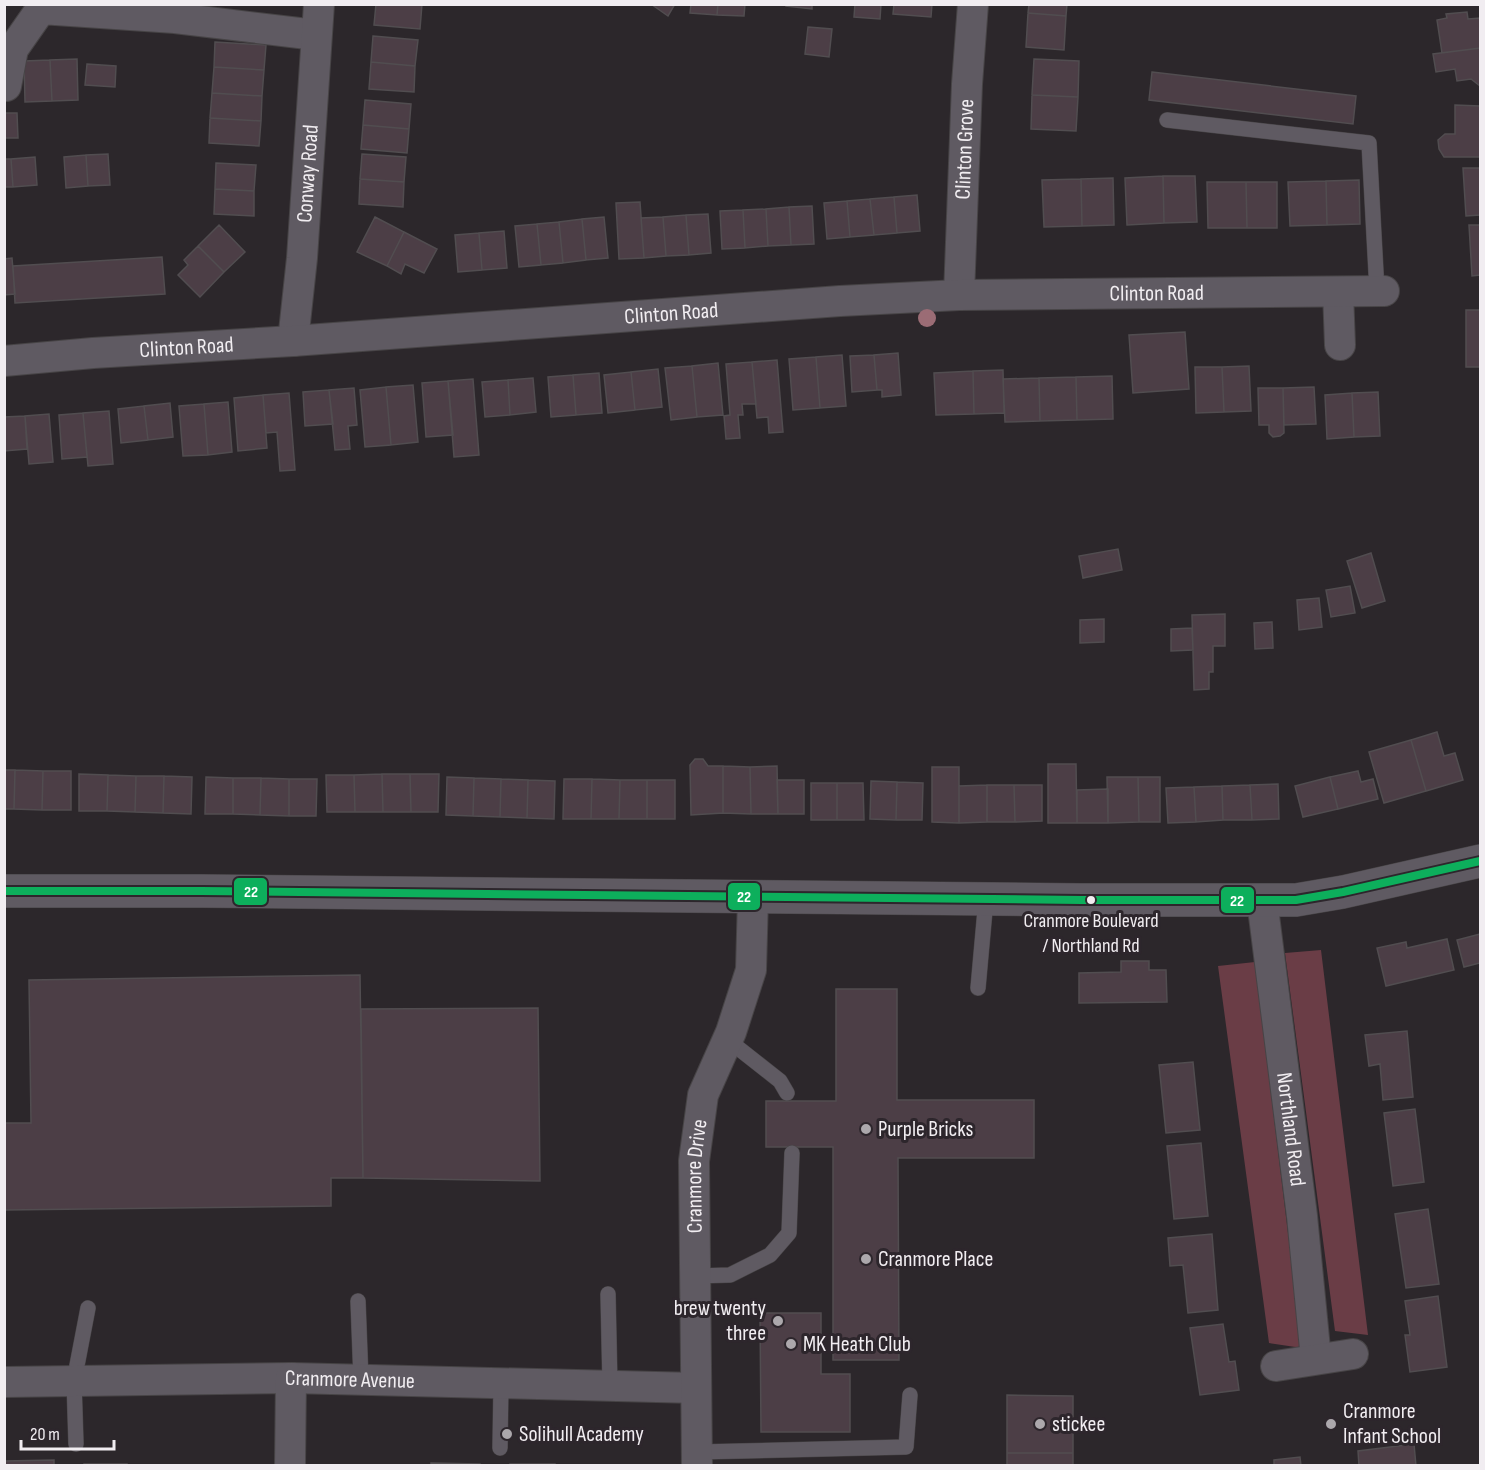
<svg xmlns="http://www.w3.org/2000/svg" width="1485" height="1470" viewBox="0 0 1485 1470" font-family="'Sofia Sans Condensed',sans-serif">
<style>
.green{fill:#6a3d46}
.building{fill:#4c3e46;stroke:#514d50;stroke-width:1.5}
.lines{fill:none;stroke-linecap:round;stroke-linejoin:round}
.service-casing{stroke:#474446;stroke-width:16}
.minor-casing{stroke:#474446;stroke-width:32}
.tertiary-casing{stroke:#474446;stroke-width:34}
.service{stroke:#5f5a62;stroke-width:15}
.minor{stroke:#5f5a62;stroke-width:30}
.tertiary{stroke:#5f5a62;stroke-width:33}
.bus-1-casing{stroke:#2d262c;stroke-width:12}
.bus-1{stroke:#0daf5c;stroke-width:8}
.tree{fill:#9b6c75}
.bus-dot{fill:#f1edf1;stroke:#2d262c;stroke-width:2}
.poi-dot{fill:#aca8ac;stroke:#2d262c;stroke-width:2}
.labels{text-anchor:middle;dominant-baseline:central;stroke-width:6;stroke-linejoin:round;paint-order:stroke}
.bus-label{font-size:20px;fill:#f1edf1;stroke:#2d262c}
.street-label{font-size:22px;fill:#f1edf1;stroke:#2d262c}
.poi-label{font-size:22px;fill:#f1edf1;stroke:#2d262c;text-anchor:start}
.line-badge{stroke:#2d262c;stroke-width:2}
.badge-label{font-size:16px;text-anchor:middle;font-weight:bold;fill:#fff}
</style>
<rect width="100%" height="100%" fill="#2c272b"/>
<path class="green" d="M1321,950L1368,1335L1335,1331L1285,953Z
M1255,962L1302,1348L1269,1343L1218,966Z"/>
<path class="building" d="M376,4H422L420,29L374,25Z
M651,4H675L668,16Z
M691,4H718L717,15L690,13Z
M718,4H745L744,16L717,15Z
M786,4H812V9L786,6Z
M881,4L880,19L854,17L855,4Z
M894,4H932L931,17L893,14Z
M1029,4H1067L1066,16L1028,13Z
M1467,12L1468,19L1480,18V48L1442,53L1437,20L1447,18L1446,14Z
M1028,13L1066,16L1064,50L1026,47Z
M808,27L832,29L829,57L805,54Z
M373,36L418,40L415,66L371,62Z
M215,42L266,45L264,70L214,67Z
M1480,48V86L1471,79L1457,81L1455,69L1436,72L1433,54Z
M77,59L78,100L52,101L50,60Z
M1034,59L1079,61L1078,97L1032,95Z
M50,60L52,101L25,102L24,61Z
M371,62L415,66L414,92L369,89Z
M87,64L116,66L115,87L85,85Z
M214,67L264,70L262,96L212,93Z
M1152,72L1356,96L1353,124L1149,100Z
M212,93L262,96L261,121L210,118Z
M1032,95L1078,97L1076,131L1031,129Z
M365,100L411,104L409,129L363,125Z
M1455,105L1480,106V157H1444L1439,149L1438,140L1445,134H1455Z
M4,113H17L18,138H4Z
M210,118L261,121L259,146L209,143Z
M363,125L409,129L407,153L361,149Z
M108,154L110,185L88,186L86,155Z
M362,154L406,157L404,182L360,179Z
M86,155L88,186L66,188L64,157Z
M35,157L37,185L13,187L11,159Z
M4,159H11L13,187H4Z
M216,163L256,165L254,191L215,189Z
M1463,168H1480V215L1466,216Z
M1163,176L1164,223L1127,225L1125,178Z
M1163,176H1195L1197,222L1164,223Z
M1113,178L1114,225L1082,226L1081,179Z
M360,179L404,182L403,207L359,204Z
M1081,179L1082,226L1044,227L1042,180Z
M1359,180L1360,224L1327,225L1326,181Z
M1326,181L1327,225L1290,226L1288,182Z
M1207,182H1246L1247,228H1208Z
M1246,182H1277V228H1247Z
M215,189L254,191V216L214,214Z
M917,195L920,231L897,233L894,197Z
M894,197L897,233L874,235L870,199Z
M870,199L874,235L850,237L847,201Z
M847,201L850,237L827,239L824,203Z
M640,202L644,258L619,259L616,203Z
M812,206L814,244L791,245L789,207Z
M789,207L791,245L768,246L766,209Z
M766,209L768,246L745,248L743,210Z
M743,210L745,248L722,249L720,211Z
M708,214L711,253L689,255L686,215Z
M686,215L689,255L666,256L663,217Z
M375,217L404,232L387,266L357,252Z
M604,217L608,258L586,260L582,219Z
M663,217L666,256L644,258L641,218Z
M582,219L586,260L563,263L559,222Z
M559,222L563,263L541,265L537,224Z
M537,224L541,265L519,267L515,226Z
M219,225L245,252L224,272L198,246Z
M1469,225H1480V275L1472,276Z
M504,231L507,268L482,270L479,233Z
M404,232L437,249L424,273L405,264L401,274L387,266Z
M479,233L482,270L458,272L455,235Z
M198,246L224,272L200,297L178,275L188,265L184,260Z
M162,257L165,294L15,303L13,266Z
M12,258L15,294L4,295V259Z
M1466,310H1480V367H1466Z
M1185,332L1189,389L1133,393L1129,335Z
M898,353L901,395L882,397V390H877L874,355Z
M842,355L846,406L820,408L816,357Z
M874,355L877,390L852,392L850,356Z
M816,357L820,408L793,410L789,359Z
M777,360L783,432L769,433L768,417L757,418L752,362Z
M752,362L756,404H742L743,415H738L740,438L726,439L724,416L730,415L726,364Z
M718,363L723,415L697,417L692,366Z
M692,366L697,417L671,420L665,368Z
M1249,366L1251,411L1224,412L1222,367Z
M1195,367H1222L1224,412L1196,413Z
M658,369L662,407L635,410L631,372Z
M1003,370L1004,413L974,414L973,371Z
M973,371L974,414L936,415L934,373Z
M631,372L635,410L608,413L604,375Z
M599,373L602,413L576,415L573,375Z
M573,375L576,415L551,417L548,377Z
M1112,376L1113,419L1077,420L1076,377Z
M1076,377L1077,420L1040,421L1039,378Z
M533,378L536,412L510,415L508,380Z
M1039,378L1040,421L1005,422L1003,379Z
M473,379L479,455L454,457L448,381Z
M508,380L510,415L485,417L482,382Z
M448,381L453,435L426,437L422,383Z
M413,385L418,442L391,445L386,387Z
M386,387L391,445L365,447L360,390Z
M1314,387L1316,424L1284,425L1283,388Z
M354,388L357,425L348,426L350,449L335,450L329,390Z
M1258,388H1283L1284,433L1280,436L1273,437L1269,433V425H1259Z
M329,390L333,424L305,426L303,392Z
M1378,392L1380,436L1354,437L1352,393Z
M289,393L295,470L280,471L277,432L266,433L263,395Z
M1352,393L1354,437L1327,439L1325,395Z
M263,395L267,448L238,451L234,398Z
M228,402L232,452L208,455L204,404Z
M170,403L173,437L148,440L144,406Z
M204,404L208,455L183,456L179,406Z
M144,406L148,440L121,443L118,409Z
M109,411L113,464L88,466L83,413Z
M83,413L87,457L62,459L59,415Z
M49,414L53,462L29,464L25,416Z
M25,416L27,449L4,451V417Z
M1118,549L1122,570L1083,578L1079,556Z
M1371,553L1385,601L1362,608L1347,561Z
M1350,586L1355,613L1331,617L1326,590Z
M1319,598L1322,627L1299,630L1297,600Z
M1225,614V646H1213V672H1209V689L1194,690L1192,615Z
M1104,619V642L1080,643V620Z
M1272,622L1273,648L1255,649L1254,623Z
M1192,628L1193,650L1171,651V629Z
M1437,732L1444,756L1455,753L1463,780L1426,791L1411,740Z
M1411,740L1426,791L1384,803L1369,752Z
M695,759H703L708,766H723V813L691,815L690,765Z
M1048,764H1076L1077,823H1048Z
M723,766L750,767L751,814L723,813Z
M777,766L778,814H751L750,767Z
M932,767H959V823L932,822Z
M4,770H15L14,809H4Z
M15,770L43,771L42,810L14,809Z
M43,771H71V810H42Z
M1358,771L1361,782L1373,779L1378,799L1338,809L1330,777Z
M79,774L108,775L107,811H79Z
M382,774L383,812H355L354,775Z
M382,774H410L411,812H383Z
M410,774H439L438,812H411Z
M108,775L136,776L135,812L107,811Z
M326,775H354L355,812H327Z
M136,776H164L163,813L135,812Z
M164,776L192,777L191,814L163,813Z
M206,777L233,778V814H205Z
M447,777L474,778L473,816L446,815Z
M1107,777H1138L1139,822L1108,823Z
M1138,777H1160V822H1139Z
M1330,777L1338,809L1303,817L1295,786Z
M233,778H261L260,815L233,814Z
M261,778L289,779V816L260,815Z
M474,778L501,779L500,817L473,816Z
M289,779H317L316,816H289Z
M501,779L528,780L527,818L500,817Z
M564,779H592L591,819H563Z
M592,779L620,780L619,819H591Z
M528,780L555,781L554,819L527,818Z
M620,780H647V819H619Z
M647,780H675V819H647Z
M777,780H804V814H778Z
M871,781L897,782L896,820L870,819Z
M897,782L923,783L922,820H896Z
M811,783H837V820H811Z
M837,783H863L864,820H837Z
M1278,784L1279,819L1252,820L1250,785Z
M987,785V822L959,823V786Z
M987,785H1014L1015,822H987Z
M1014,785H1042V821L1015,822Z
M1250,785L1252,820H1223L1222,786Z
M1222,786L1223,820L1196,822L1194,787Z
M1194,787L1196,822L1168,823L1166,788Z
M1108,789V823H1077V790Z
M1480,934V963L1464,967L1457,940Z
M1447,939L1454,970L1386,986L1377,948L1406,942L1407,948Z
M1121,961H1149V970H1166L1167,1002L1079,1003V973L1121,972Z
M360,975L363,1178H331V1206L4,1210V1123H31L29,980Z
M836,989H897V1100H1034V1158H898L899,1360H833V1147H766V1101H836Z
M538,1008L540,1181L363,1178L361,1009Z
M1407,1031L1413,1097L1383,1100L1380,1064L1369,1066L1365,1035Z
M1193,1062L1200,1130L1166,1133L1159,1065Z
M1415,1109L1424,1182L1393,1186L1384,1113Z
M1201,1143L1208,1216L1174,1219L1167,1146Z
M1428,1209L1439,1284L1406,1288L1395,1214Z
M1212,1234L1218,1310L1188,1313L1183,1265L1170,1266L1168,1238Z
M1438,1296L1447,1367L1410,1372L1405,1335H1410L1405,1301Z
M760,1313H821V1374H850V1432H761Z
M1223,1324L1229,1362L1235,1361L1239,1390L1200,1395L1190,1328Z
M1007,1395L1073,1396V1453H1007Z
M1414,1444L1416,1466H1359L1358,1451Z
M1007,1453H1073V1466H1007Z
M1300,1457L1301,1466H1274V1460Z
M54,1460V1466H4V1461Z
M431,1463L480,1464V1466H431Z
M84,1464H127V1466H84Z
M510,1464H555V1466H510Z"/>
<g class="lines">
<defs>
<path id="service" d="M1167,120L1369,143L1377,291
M978,988L986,899
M728,1040L780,1081L787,1093
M695,1276L730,1275L770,1255L789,1233L792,1153
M608,1294L610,1386
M358,1301L361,1380
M76,1444L74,1381L88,1308
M500,1448L501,1383
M697,1452L906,1447L910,1395"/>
<g id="minor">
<path d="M4,85L6,86L13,49L41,9L175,18L316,35"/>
<path d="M1338,292L1340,345"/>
<path id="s1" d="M959,295L967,84L973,4"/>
<path id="s2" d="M293,341L302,258L319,4"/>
<path id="s3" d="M4,361L93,353L293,341L840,301L959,295L1384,291"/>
<path id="s4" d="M1262,900L1302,1216L1316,1359"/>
<path d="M1276,1366L1353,1354"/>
<path id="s5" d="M4,1382L291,1378L696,1388"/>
<path d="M290,1466L291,1378"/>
<path id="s6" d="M697,1466L694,1161L703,1095L731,1032L751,970L753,897"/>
</g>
<path id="tertiary" d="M4,891H201L1082,900H1296L1343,892L1480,861"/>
</defs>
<use href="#service" class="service-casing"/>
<use href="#minor" class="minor-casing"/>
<use href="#tertiary" class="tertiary-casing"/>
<use href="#service" class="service"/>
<use href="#minor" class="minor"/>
<use href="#tertiary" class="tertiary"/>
<defs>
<path id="bus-1" d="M4,891H201L1082,900H1296L1343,892L1480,861"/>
</defs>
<use href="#bus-1" class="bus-1-casing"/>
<use href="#bus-1" class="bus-1"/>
</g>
<circle class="tree" cx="927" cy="318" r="9"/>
<circle class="bus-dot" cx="1091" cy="900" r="5"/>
<g class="poi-dot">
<circle cx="866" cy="1129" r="6"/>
<circle cx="866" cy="1259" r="6"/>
<circle cx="778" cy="1321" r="6"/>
<circle cx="791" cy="1344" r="6"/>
<circle cx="1040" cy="1424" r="6"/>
<circle cx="1331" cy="1424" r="6"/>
<circle cx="507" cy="1434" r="6"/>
</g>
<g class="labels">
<g class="bus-label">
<text x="1091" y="921">Cranmore Boulevard<tspan x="1091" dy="25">/ Northland Rd</tspan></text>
</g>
<g class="street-label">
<text stroke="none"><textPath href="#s1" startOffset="146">Clinton Grove</textPath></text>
<text stroke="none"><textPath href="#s2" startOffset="168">Conway Road</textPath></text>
<text stroke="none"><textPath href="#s3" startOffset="1155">Clinton Road</textPath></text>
<text stroke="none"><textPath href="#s3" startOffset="669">Clinton Road</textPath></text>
<text stroke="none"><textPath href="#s3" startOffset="183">Clinton Road</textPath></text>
<text stroke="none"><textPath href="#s4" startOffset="231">Northland Road</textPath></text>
<text stroke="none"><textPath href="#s6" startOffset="290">Cranmore Drive</textPath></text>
<text stroke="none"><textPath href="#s5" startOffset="346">Cranmore Avenue</textPath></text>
</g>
<g class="poi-label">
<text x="878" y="1129">Purple Bricks</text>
<text x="878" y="1259">Cranmore Place</text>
<text x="766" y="1308" text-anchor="end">brew twenty<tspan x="766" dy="25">three</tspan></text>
<text x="803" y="1344">MK Heath Club</text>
<text x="1343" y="1411">Cranmore<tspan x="1343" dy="25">Infant School</tspan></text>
<text x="1052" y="1424">stickee</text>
<text x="519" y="1434">Solihull Academy</text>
</g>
</g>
<g class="line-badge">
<rect x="233" y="877" width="35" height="29" rx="6" fill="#0daf5c"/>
<rect x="727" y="882" width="34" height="29" rx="6" fill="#0daf5c"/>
<rect x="1220" y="886" width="35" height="28" rx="6" fill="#0daf5c"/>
</g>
<g class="badge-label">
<text x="251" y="897">22</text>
<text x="744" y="902">22</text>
<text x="1237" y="906">22</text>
</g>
<rect width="1485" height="1470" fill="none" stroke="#f1edf1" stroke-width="12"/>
<path d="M21 1440v9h93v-9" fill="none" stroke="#f1edf1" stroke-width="3"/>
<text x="30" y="1440" font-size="18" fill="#f1edf1" stroke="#2d262c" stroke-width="4.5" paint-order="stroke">20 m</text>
</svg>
